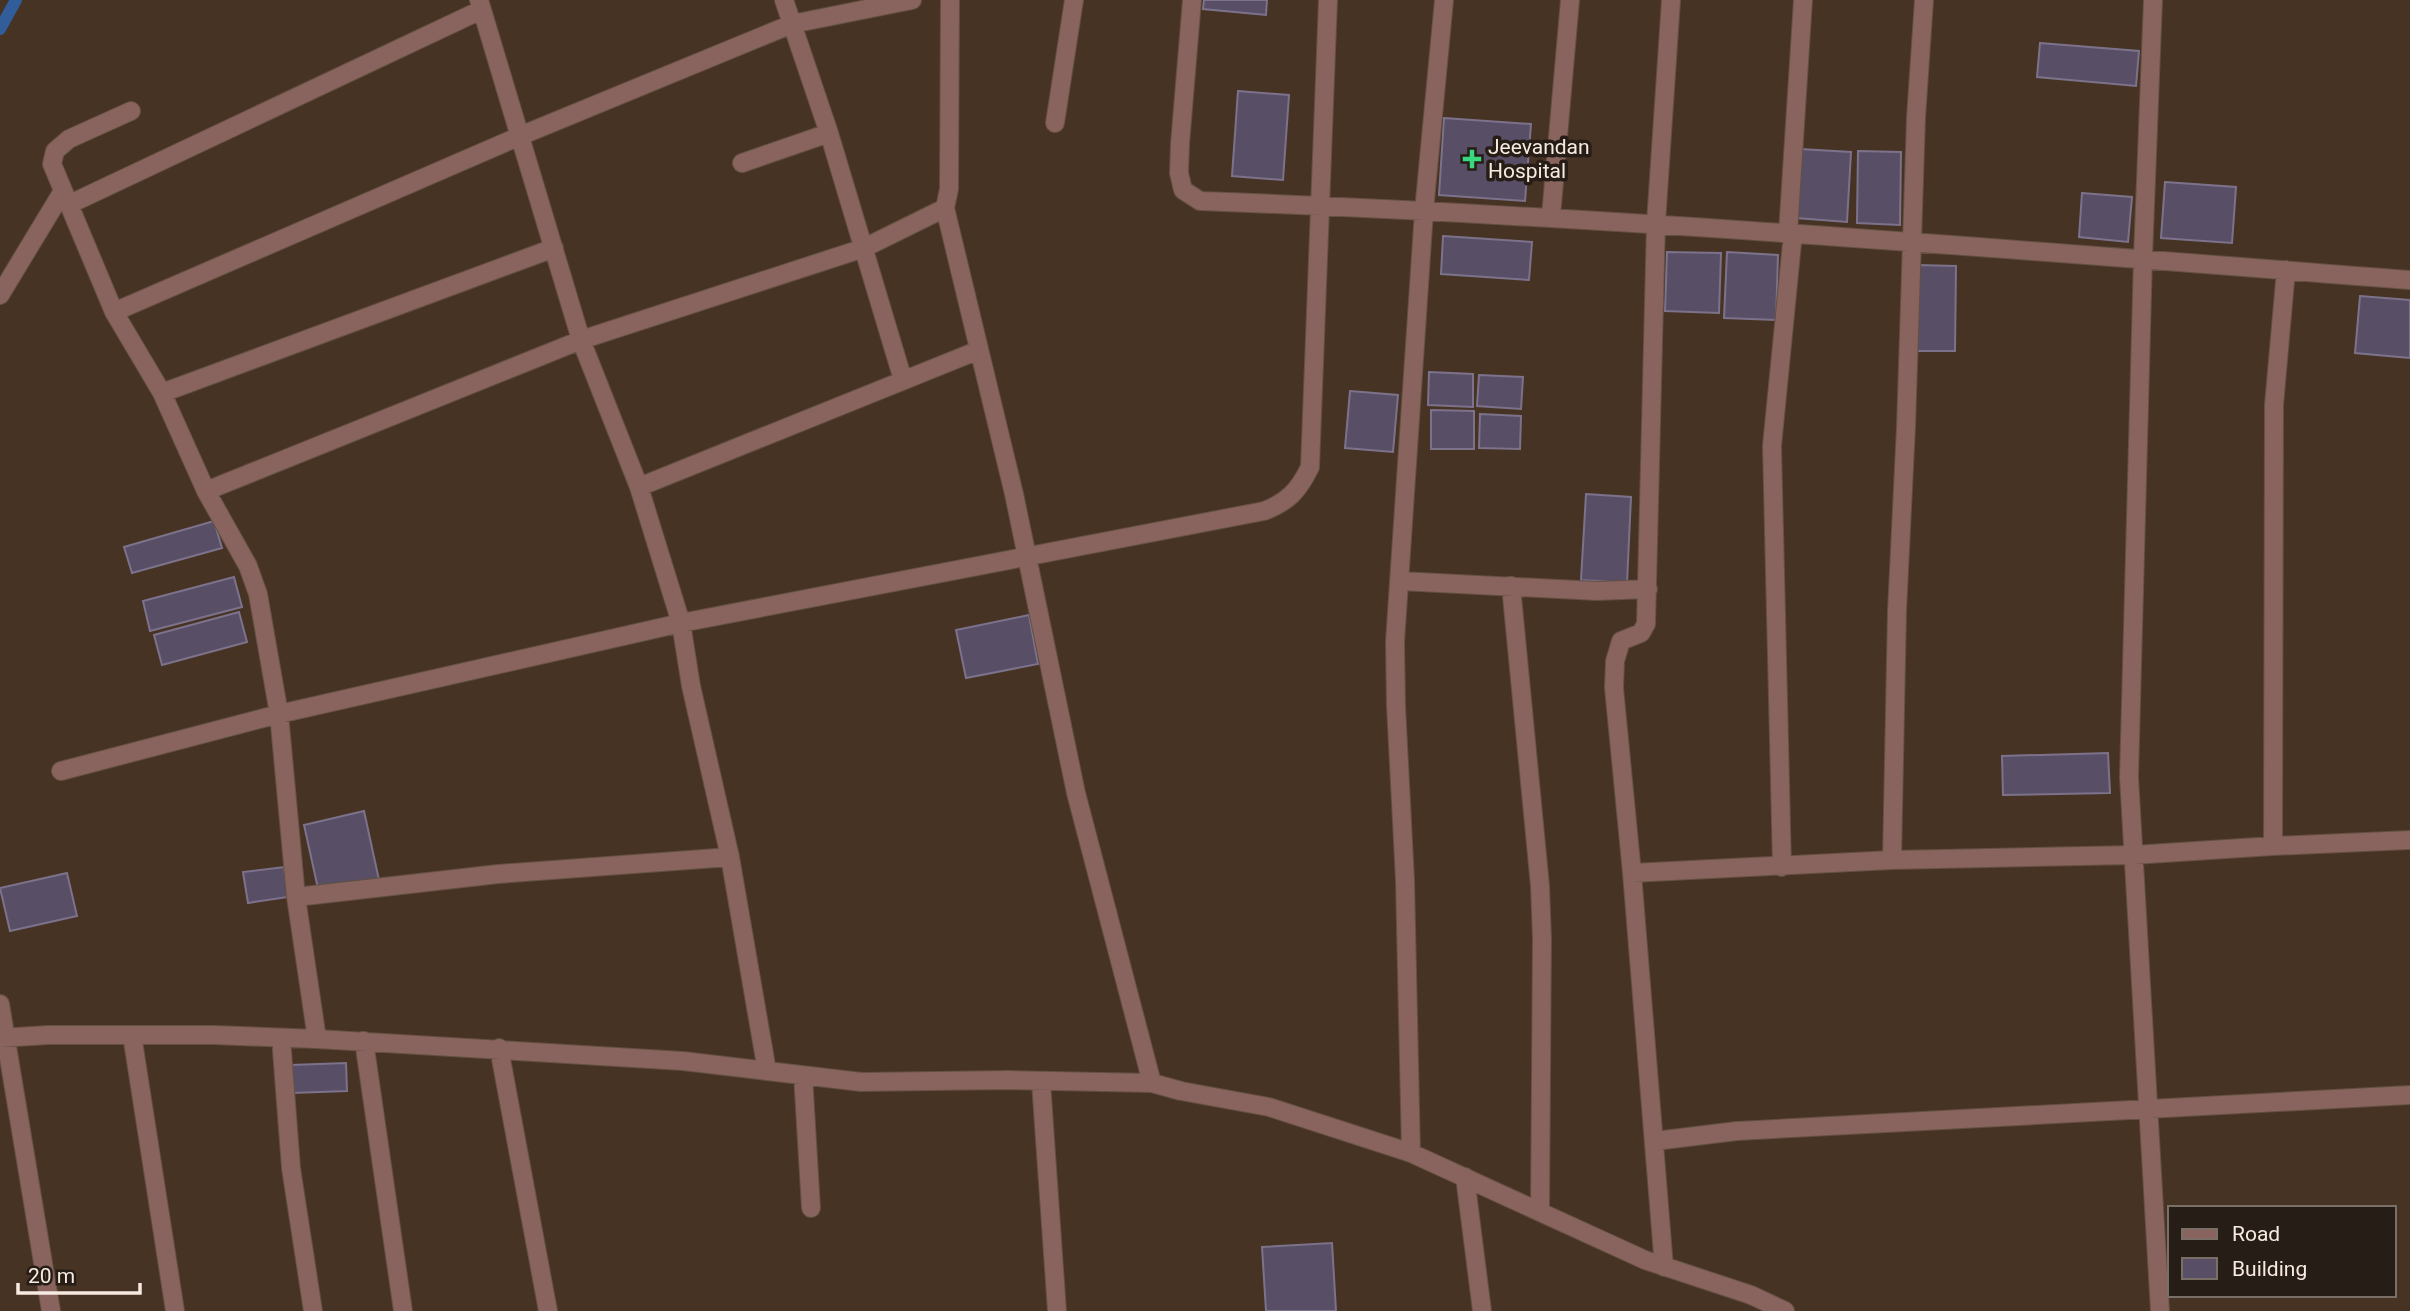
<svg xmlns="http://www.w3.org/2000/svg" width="2410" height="1311" viewBox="0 0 2410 1311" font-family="Roboto,sans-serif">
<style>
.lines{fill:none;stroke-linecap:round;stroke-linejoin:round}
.stream{stroke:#315d9b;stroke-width:12}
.building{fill:#584f66;stroke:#7c728b;stroke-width:2}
.street-casing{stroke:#635041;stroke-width:20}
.street{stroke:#89635e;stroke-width:18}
.poi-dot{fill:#38d880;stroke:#261d16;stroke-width:2.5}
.labels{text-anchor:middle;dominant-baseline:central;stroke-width:7;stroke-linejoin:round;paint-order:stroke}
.poi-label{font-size:21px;fill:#f8eae1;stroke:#261d16;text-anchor:start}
</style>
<rect width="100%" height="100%" fill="#473323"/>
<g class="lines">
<path class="stream" d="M0,29L16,0"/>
</g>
<path class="building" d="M1204,0H1267L1266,15L1203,9Z
M2040,43L2139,51L2136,86L2037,77Z
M1238,91L1289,95L1283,180L1232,176Z
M1444,118L1531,124L1525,201L1439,195Z
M1800,149L1851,152L1847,222L1796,218Z
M1858,151L1901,152L1900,225L1857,223Z
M2165,182L2236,187L2232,243L2161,238Z
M2082,193L2132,197L2128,242L2079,237Z
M1443,236L1532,242L1529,280L1441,274Z
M1667,252L1721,253L1719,313L1665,311Z
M1727,252L1778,255L1776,320L1724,318Z
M1917,265L1956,266L1955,351H1916Z
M2360,296L2410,300V358L2355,353Z
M1429,372L1473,374V407L1428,405Z
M1479,375L1523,377L1521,409L1477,406Z
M1350,391L1398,395L1393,452L1345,448Z
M1431,410L1474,411V449H1431Z
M1480,414L1521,416L1520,449L1479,448Z
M1586,494L1631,497L1627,583L1581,580Z
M214,521L222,548L132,573L124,547Z
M234,577L242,607L150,631L143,601Z
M239,612L247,642L162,665L154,635Z
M1029,615L1038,664L966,678L956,630Z
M2108,753L2110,793L2003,795L2002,756Z
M364,811L379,880L319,893L304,825Z
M284,867L288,897L248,903L243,872Z
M67,873L77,916L10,931L0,888Z
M346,1063L347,1091L292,1093L291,1065Z
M1332,1243L1336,1311H1266L1262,1247Z"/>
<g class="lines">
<defs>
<path id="street" d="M479,0L581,340L639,487L681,623L691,686L730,857L767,1071
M784,0L829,133L903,380
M950,0L949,189L945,208L1014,494L1076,793L1152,1083
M1192,0L1180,144L1179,173L1183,190L1200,201C1604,216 2007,249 2410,280
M2153,0L2143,257L2129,777L2160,1311
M131,111L69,139L55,151L52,164L114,312L162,393L206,491L248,566L258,594L279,714L296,897L317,1039
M1055,123L1074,0
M742,163L829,133
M70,204L481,10
M1551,216L1570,0
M1788,233L1803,0
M0,295L63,191
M114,312L520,136L792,24L912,0
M162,393L554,248
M639,487L979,350
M206,491L581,340L864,248L945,208
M1400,581L1597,591L1648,589
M1511,586L1540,886L1542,939L1540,1210
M61,771L279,714L681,623L1264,511C1288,502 1299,490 1310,467L1328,0
M2273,846L2274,405L2286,270
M1892,860L1897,611L1906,427L1916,118L1924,0
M1782,867L1772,446L1793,233
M1632,873L1892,860L2133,855L2273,846L2410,840
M296,897L498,874L730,857
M0,1004L51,1311
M132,1035L175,1311
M0,1038L48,1035H214L317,1039L683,1061L861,1082L1008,1080L1152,1083L1181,1091L1269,1107L1411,1153L1645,1260L1751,1295L1785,1311
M281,1038L291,1168L313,1311
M364,1041L403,1311
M499,1048L548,1311
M803,1075L811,1208
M1041,1082L1057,1311
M1655,1141L1737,1131L2410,1095
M1411,1153L1405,880L1396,706L1395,642L1424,211L1444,0
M1465,1177L1482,1311
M1664,1267L1632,873L1614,688L1615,661L1621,641L1641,633L1646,624L1656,223L1671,0"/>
</defs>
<use href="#street" class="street-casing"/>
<use href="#street" class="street"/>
</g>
<path class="poi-dot" d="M1468.5 148.5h7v7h7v7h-7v7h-7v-7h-7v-7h7z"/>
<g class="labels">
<g class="poi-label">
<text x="1488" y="147">Jeevandan<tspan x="1488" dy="24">Hospital</tspan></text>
</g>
</g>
<rect x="2168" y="1206" width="228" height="91" fill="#261d16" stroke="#7a6f67" stroke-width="2"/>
<rect x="2182" y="1229" width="35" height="10" fill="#89635e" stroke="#7a6f67" stroke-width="2"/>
<text x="2232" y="1241" font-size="21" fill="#f8eae1">Road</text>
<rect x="2182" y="1258" width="35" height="21" fill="#584f66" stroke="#7a6f67" stroke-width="2"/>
<text x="2232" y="1276" font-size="21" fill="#f8eae1">Building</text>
<path d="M18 1283v10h122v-10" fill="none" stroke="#f8eae1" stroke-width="3.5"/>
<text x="28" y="1283" font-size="21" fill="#f8eae1" stroke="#261d16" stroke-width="5" paint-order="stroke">20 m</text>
</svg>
